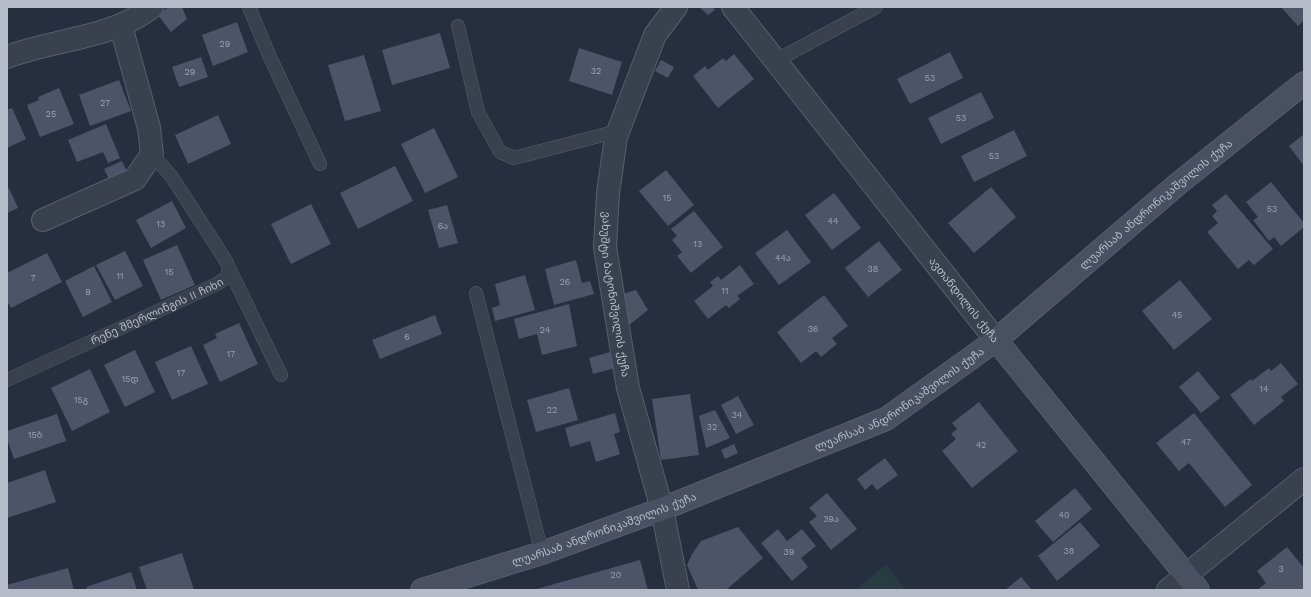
<svg xmlns="http://www.w3.org/2000/svg" width="1311" height="597" viewBox="0 0 1311 597" font-family="'Work Sans','Noto Sans Georgian',sans-serif">
<style>
.green{fill:#273b40}
.building{fill:#4c5567}
.lines{fill:none;stroke-linecap:round;stroke-linejoin:round}
.lane-casing{stroke:#575f6c;stroke-width:14}
.street-casing{stroke:#575f6c;stroke-width:24}
.secondary-casing{stroke:#575f6c;stroke-width:24}
.lane{stroke:#39414f;stroke-width:13}
.street{stroke:#39414f;stroke-width:22}
.secondary{stroke:#485061;stroke-width:22}
.labels{text-anchor:middle;dominant-baseline:central;stroke-width:3.5;stroke-linejoin:round;paint-order:stroke}
.number-label{font-size:9px;fill:#9ca2b0}
.street-label{font-size:11px;fill:#b6bcc9;stroke:#1e2634}
</style>
<rect width="100%" height="100%" fill="#252f3f"/>
<path class="green" d="M886,565L906,590H855Z"/>
<path class="building" d="M168,7H182L187,19L171,32L158,15Z
M699,7H713L715,10L708,15Z
M1281,7H1304V20L1298,26Z
M237,22L248,52L213,66L202,35Z
M440,33L450,68L392,85L382,50Z
M579,48L622,62L612,95L569,81Z
M950,52L963,78L910,104L897,79Z
M734,54L754,79L718,108L693,76L705,66L708,70L723,58L726,61Z
M364,55L381,111L345,121L328,65Z
M201,57L208,77L179,87L172,67Z
M661,60L674,67L668,78L655,71Z
M119,80L131,111L90,126L79,95Z
M59,88L74,124L40,137L27,105L39,100L38,97Z
M981,92L994,118L941,144L928,118Z
M12,108L26,139L7,148V110Z
M218,115L231,144L188,164L175,135Z
M106,124L120,158L108,163L103,152L77,162L68,140Z
M434,128L458,177L425,193L401,144Z
M1014,130L1027,156L974,182L961,156Z
M1304,134V166L1289,146Z
M122,161L129,176L111,184L104,169Z
M395,166L413,201L358,229L340,193Z
M666,170L694,205L668,226L639,191Z
M1271,182L1304,223V227L1281,246L1274,237L1269,241L1253,220L1258,217L1246,202Z
M991,187L1016,217L974,253L948,223Z
M9,188L18,208L7,213V189Z
M834,193L861,228L832,250L805,215Z
M1226,194L1273,249L1254,265L1249,260L1238,269L1207,232L1218,223L1212,216L1217,211L1212,205Z
M172,201L186,228L151,248L136,220Z
M311,204L331,244L291,264L271,224Z
M447,205L458,243L439,248L428,210Z
M694,211L723,247L691,273L677,256L682,252L672,240L677,236L671,229Z
M787,230L811,262L779,285L755,253Z
M879,241L902,270L868,297L845,268Z
M177,245L195,285L161,300L143,260Z
M125,251L143,286L115,300L96,265Z
M47,253L62,282L11,308L7,301V273Z
M576,260L582,283L590,281L594,294L554,305L545,269Z
M740,265L754,284L737,296L740,299L729,308L726,305L708,319L694,301L713,286L710,282L718,276L721,280Z
M94,266L112,302L83,317L65,281Z
M525,275L535,310L495,321L492,308L500,305L495,284Z
M1180,280L1212,319L1174,350L1142,311Z
M636,290L648,310L629,325L622,294Z
M824,295L848,326L832,338L837,344L821,357L816,351L801,363L777,332Z
M569,304L577,346L542,355L537,334L519,339L514,319Z
M435,315L442,334L380,359L372,340Z
M239,323L258,364L220,382L203,345L217,338L215,334Z
M191,346L208,384L172,400L155,362Z
M135,350L155,392L125,407L104,365Z
M610,352L615,368L593,374L589,358Z
M1281,363L1298,384L1281,397L1284,401L1254,425L1230,395L1251,379L1252,381L1269,368L1271,371Z
M90,369L110,412L72,431L51,388Z
M1198,371L1220,398L1201,413L1179,387Z
M569,388L578,420L536,432L527,400Z
M690,394L699,455L661,460L652,399Z
M738,396L754,425L736,434L721,405Z
M979,402L1018,451L972,488L942,451L956,439L951,434L957,429L952,423Z
M715,410L730,438L706,448L699,416Z
M615,413L620,432L614,434L620,454L596,462L590,441L570,447L565,428Z
M1194,413L1252,485L1225,507L1189,463L1179,471L1156,443Z
M57,414L66,441L14,459L7,439V431Z
M734,444L738,453L725,459L721,450Z
M885,458L898,475L877,490L872,484L865,490L857,479Z
M45,470L56,502L7,518V483Z
M1075,488L1092,509L1053,542L1035,521Z
M827,493L857,529L831,550L809,522L817,516L809,508Z
M1080,522L1100,546L1057,581L1038,556Z
M738,527L763,558L726,590H698L687,565L692,554L701,541Z
M778,529L787,541L802,529L816,546L801,558L808,567L792,581L761,543Z
M1287,547L1304,568V590H1257L1266,583L1257,571Z
M182,553L194,590H147L139,567Z
M640,560L648,590H533Z
M68,568L74,590H7V585Z
M131,572L137,590H87L86,587Z
M1021,577L1032,590H1005Z"/>
<g class="lines">
<defs>
<g id="lane">
<path d="M249,7L269,55L320,164"/>
<path d="M458,26L478,112L500,152L514,158L618,131"/>
<path d="M775,61L876,7"/>
<path d="M229,268L281,375"/>
<path d="M476,293L542,553"/>
<path id="s1" d="M7,380L217,284L227,277L229,268L226,261L172,177L152,154"/>
</g>
<g id="street">
<path id="s2" d="M676,7L655,35L616,137L608,193L605,247L628,388L662,509L678,590"/>
<path id="s3" d="M733,7L996,340"/>
<path d="M7,57C54,39 111,39 152,7"/>
<path d="M43,220L135,179L152,154L149,128L121,26"/>
<path d="M1168,590L1304,479"/>
</g>
<g id="secondary">
<path d="M996,340L1198,590"/>
<path id="s4" d="M422,590L542,553L662,509L886,419L996,340L1179,183L1304,83"/>
</g>
</defs>
<use href="#lane" class="lane-casing"/>
<use href="#street" class="street-casing"/>
<use href="#secondary" class="secondary-casing"/>
<use href="#lane" class="lane"/>
<use href="#street" class="street"/>
<use href="#secondary" class="secondary"/>
</g>
<g class="labels">
<g class="number-label">
<text x="225" y="44">29</text>
<text x="596" y="71">32</text>
<text x="190" y="72">29</text>
<text x="930" y="78">53</text>
<text x="105" y="103">27</text>
<text x="51" y="114">25</text>
<text x="961" y="118">53</text>
<text x="994" y="156">53</text>
<text x="667" y="198">15</text>
<text x="1272" y="209">53</text>
<text x="833" y="221">44</text>
<text x="161" y="224">13</text>
<text x="443" y="226">6ა</text>
<text x="698" y="244">13</text>
<text x="783" y="258">44ა</text>
<text x="873" y="269">38</text>
<text x="169" y="272">15</text>
<text x="120" y="276">11</text>
<text x="33" y="278">7</text>
<text x="565" y="282">26</text>
<text x="725" y="291">11</text>
<text x="88" y="292">9</text>
<text x="1177" y="315">45</text>
<text x="813" y="329">36</text>
<text x="545" y="330">24</text>
<text x="407" y="337">6</text>
<text x="231" y="354">17</text>
<text x="181" y="373">17</text>
<text x="130" y="379">15დ</text>
<text x="1264" y="389">14</text>
<text x="81" y="400">15გ</text>
<text x="552" y="410">22</text>
<text x="737" y="415">34</text>
<text x="712" y="427">32</text>
<text x="35" y="435">15ბ</text>
<text x="1186" y="442">47</text>
<text x="981" y="445">42</text>
<text x="1064" y="515">40</text>
<text x="831" y="519">39ა</text>
<text x="1069" y="551">38</text>
<text x="789" y="552">39</text>
<text x="1281" y="569">3</text>
<text x="616" y="575">20</text>
</g>
<g class="street-label">
<text stroke="none"><textPath href="#s4" startOffset="840">ლუარსაბ ანდრონიკაშვილის ქუჩა</textPath></text>
<text stroke="none"><textPath href="#s2" startOffset="303">ვახუშტი ბატონიშვილის ქუჩა</textPath></text>
<text stroke="none"><textPath href="#s3" startOffset="373">ავთანდილის ქუჩა</textPath></text>
<text stroke="none"><textPath href="#s1" startOffset="165">რენე შმერლინგის II ჩიხი</textPath></text>
<text stroke="none"><textPath href="#s4" startOffset="516">ლუარსაბ ანდრონიკაშვილის ქუჩა</textPath></text>
<text stroke="none"><textPath href="#s4" startOffset="192">ლუარსაბ ანდრონიკაშვილის ქუჩა</textPath></text>
</g>
</g>
<rect width="1311" height="597" fill="none" stroke="#b6bcc9" stroke-width="16"/>
</svg>
